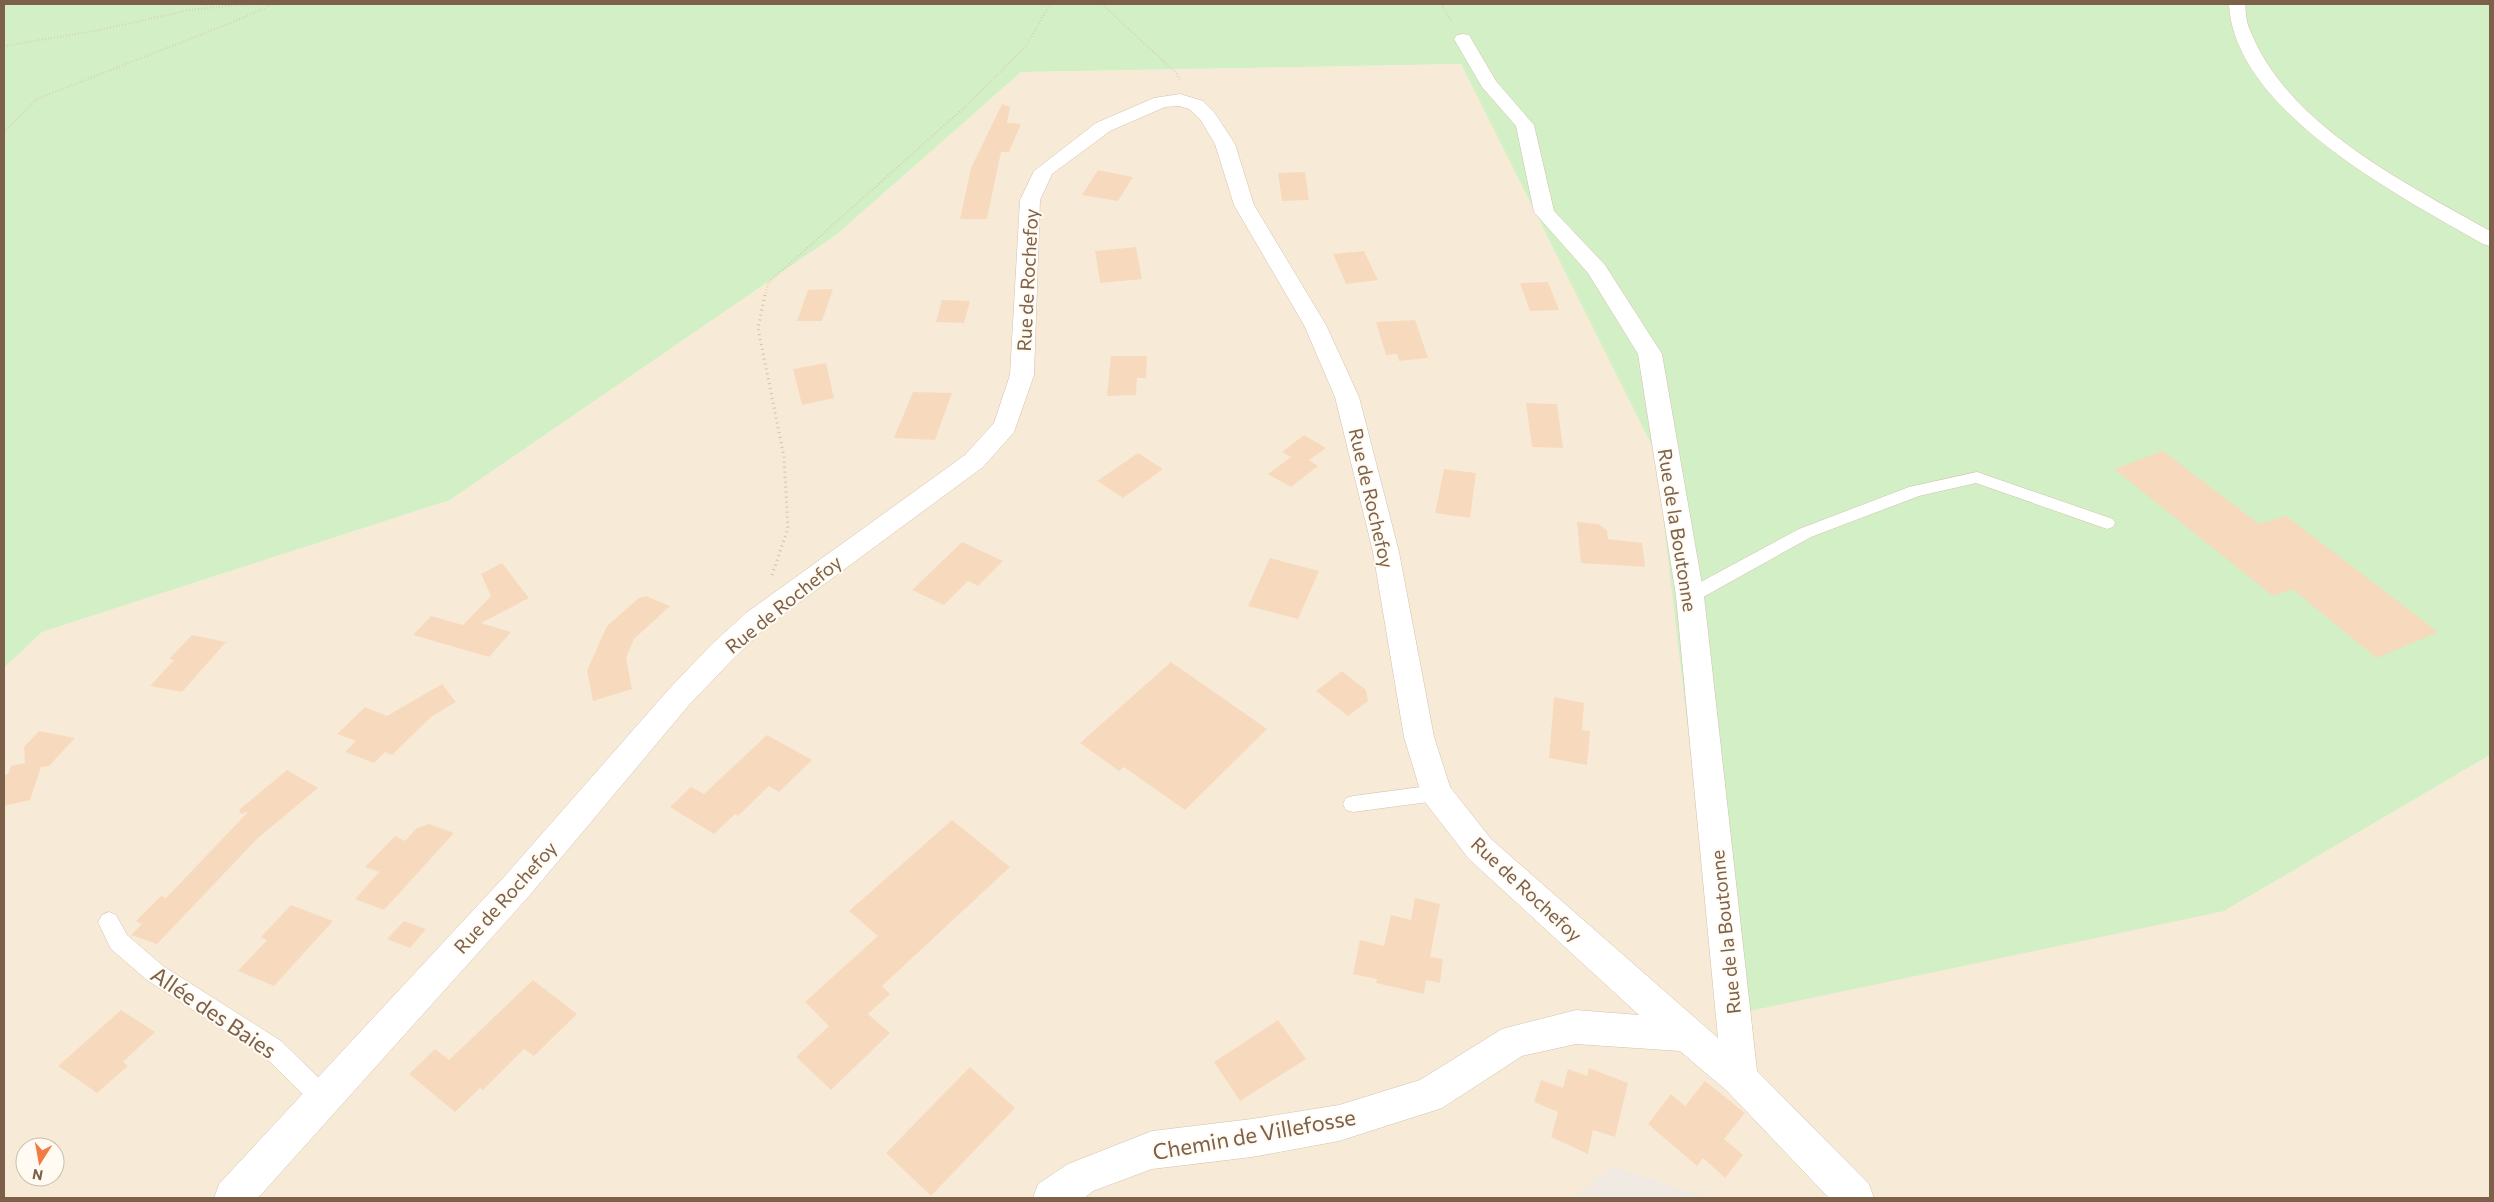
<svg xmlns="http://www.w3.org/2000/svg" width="2494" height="1202" viewBox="0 0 2494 1202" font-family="Commissioner,sans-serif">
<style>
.residential{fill:#f7ebd7;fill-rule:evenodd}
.industrial{fill:#f0eae2}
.green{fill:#d2efc5}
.building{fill:#f7dabe}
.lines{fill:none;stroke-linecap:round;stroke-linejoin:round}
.lane-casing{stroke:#d3c1ad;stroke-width:1}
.street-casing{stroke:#d3c1ad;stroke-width:1}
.secondary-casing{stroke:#d7c2aa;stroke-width:1}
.path-far1{stroke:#ddbda0;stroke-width:2;stroke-dasharray:0.5 2.5;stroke-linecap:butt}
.path{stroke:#ddbda0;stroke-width:3;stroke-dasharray:1 4;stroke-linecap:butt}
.lane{fill:#fff;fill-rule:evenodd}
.street{fill:#fff;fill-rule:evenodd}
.secondary{fill:#fff;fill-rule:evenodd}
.labels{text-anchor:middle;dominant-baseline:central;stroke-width:4;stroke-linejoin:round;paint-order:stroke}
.street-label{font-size:19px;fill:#7d6049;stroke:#fffbf2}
.near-street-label{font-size:22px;fill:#7d6049;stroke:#fffbf2}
</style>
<rect width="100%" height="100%" fill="#fef8ea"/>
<path class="residential" d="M1461,64L1656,454L2224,911L2490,755V1198H4V668L42,632L450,500L836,235L1021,72ZM25,1147H55V1177H25Z"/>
<path class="industrial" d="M1613,1166L1709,1198H1573Z"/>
<path class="green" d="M4,4H2490V755L2224,911L1721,1017L1656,454L1461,64L1021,72L836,235L450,500L42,632L4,668Z"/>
<path class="building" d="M1002,104L1010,107L1007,123L1021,124L1009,152H1001L987,219H960L971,168Z
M1098,170L1133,177L1118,201L1082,195Z
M1305,172L1309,200L1282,201L1278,173Z
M1136,247L1142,279L1100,283L1095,251Z
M1364,251L1378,280L1346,284L1333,254Z
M1548,282L1559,310L1530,311L1520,283Z
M833,289L822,321H797L808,290Z
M942,300L970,301L964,323L936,322Z
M1415,320L1428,358L1399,361L1397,354L1386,355L1376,322Z
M1111,356H1147L1146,378H1137L1136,395L1107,396Z
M826,363L834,398L802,405L793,369Z
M913,392L952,393L935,440L894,438Z
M1526,403L1557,404L1563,448L1532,447Z
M1304,435L1326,448L1309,460L1318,466L1291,487L1268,474L1291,457L1282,452Z
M2163,451L2259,524L2286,516L2438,632L2377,658L2292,589L2273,596L2114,469Z
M1138,453L1163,469L1123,498L1097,481Z
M1444,469L1476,473L1470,518L1435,513Z
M1577,522L1598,524L1607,530L1608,539L1642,543L1645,567L1581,563Z
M962,542L1003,561L978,586L968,581L944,605L912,590Z
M1270,558L1319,571L1298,619L1248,606Z
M502,563L529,598L481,623L511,632L489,657L413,635L431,616L463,625L491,596L481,574Z
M646,596L670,606L634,639L626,658L632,689L593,701L587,671L607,626L639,598Z
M192,635L226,642L182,692L150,686L174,660L169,659Z
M1171,662L1267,729L1185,810L1124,767L1119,771L1080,743Z
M1342,671L1366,690L1368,701L1348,716L1316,691Z
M442,684L456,702L431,717L392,755L385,752L374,763L345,752L356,741L337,734L365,707L387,716Z
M1554,697L1584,703L1582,730L1590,731L1587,765L1549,758Z
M39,731L75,738L49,766L41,767L30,800L4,806V775L8,774L11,766L25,763L24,747Z
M767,735L812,760L779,792L769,786L738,816L735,814L714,834L670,807L691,787L704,794Z
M287,770L318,788L258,838L157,944L131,935L142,924L136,921L161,896L166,898L249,811L241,814L239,810Z
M952,820L1010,867L882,986L890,994L868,1014L890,1033L831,1090L796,1057L829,1026L805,1002L878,936L849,911Z
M429,824L454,833L384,910L355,899L379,872L365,867L395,836L405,841L417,828Z
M1415,898L1440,904L1430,957L1443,959L1440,983L1426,980L1424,994L1376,983L1377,979L1353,974L1360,940L1384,946L1391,915L1411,920Z
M291,905L333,921L274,986L238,971L267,940L261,937Z
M404,921L426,929L410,948L387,939Z
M533,980L577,1014L534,1056L524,1049L483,1090L480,1088L455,1112L409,1074L435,1049L449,1060Z
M121,1010L155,1032L123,1062L128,1066L97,1093L58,1066Z
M1278,1020L1306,1059L1240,1101L1214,1062Z
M970,1067L1015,1108L931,1196L886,1153Z
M1589,1068L1628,1083L1615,1137L1593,1130L1588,1154L1551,1137L1558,1112L1534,1102L1541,1080L1563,1088L1568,1069L1587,1076Z
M1705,1081L1745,1113L1724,1139L1743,1155L1725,1178L1703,1158L1697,1166L1648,1124L1671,1094L1685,1106Z"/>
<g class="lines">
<defs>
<path id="lane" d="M1977,472L2113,519L2115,523L2113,527L2107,529L1976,483L1919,496L1811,537L1696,601L1690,602L1684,601L1681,596L1684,591L1799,529L1909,487Z
M1436,785L1443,787L1446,793L1443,799L1436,801L1353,812L1346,810L1343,804L1346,798L1353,796Z
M109,912L116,915L127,935L163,966L281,1041L332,1091L336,1099L332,1107L324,1110L316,1107L265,1057L147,980L111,949L98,922L102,915Z"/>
<path id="street" d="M1463,34L1469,35L1496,81L1534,125L1554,211L1605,265L1662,354L1704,596L1757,1071L1869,1184L1874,1198H1829L1727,1091L1680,1051L1576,1044L1522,1056L1442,1108L1339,1141L1252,1157L1152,1169L1093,1191L1084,1198H1033L1038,1184L1068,1164L1152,1131L1252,1119L1339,1105L1420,1080L1502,1029L1576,1010L1639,1015L1469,859L1425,802L1421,793L1404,737L1373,552L1335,397L1304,325L1234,205L1215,144L1200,119L1189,109L1179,106L1165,107L1110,131L1052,174L1040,200L1034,375L1014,432L983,467L766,627L732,660L689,705L529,896L258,1198H214L219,1184L505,876L669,689L712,644L746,613L965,455L994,423L1010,375L1020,200L1034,171L1096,123L1154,98L1180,94L1203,101L1214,112L1235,144L1254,205L1326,325L1359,397L1399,552L1434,737L1450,787L1491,839L1718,1038L1676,596L1638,354L1588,273L1534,212L1516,126L1482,87L1454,39L1457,35Z"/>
<path id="secondary" d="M2229,4H2245C2246,12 2246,22 2250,30C2288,126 2406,183 2490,231V246L2483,244C2401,197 2234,111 2229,4Z"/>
</defs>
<use href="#lane" class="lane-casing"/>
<use href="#street" class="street-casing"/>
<use href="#secondary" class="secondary-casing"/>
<path class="path-far1" d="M1102,4L1177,74L1180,80
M1441,4L1452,22
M4,46L95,31L189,10L248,4
M4,132L37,99L243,18L273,4
M765,296L768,283L966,106L1026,46L1050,4"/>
<path class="path" d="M765,295L758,328L784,457L788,528L772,575"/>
<use href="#lane" class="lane"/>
<use href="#street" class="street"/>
<use href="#secondary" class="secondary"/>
</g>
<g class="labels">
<g class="street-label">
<text transform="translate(1027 280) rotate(-87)">Rue de Rochefoy</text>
<text transform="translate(1372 498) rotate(77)">Rue de Rochefoy</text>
<text transform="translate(1678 530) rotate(81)">Rue de la Boutonne</text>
<text transform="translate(783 604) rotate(-39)">Rue de Rochefoy</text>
<text transform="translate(1527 889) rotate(43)">Rue de Rochefoy</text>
<text transform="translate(505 897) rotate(-48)">Rue de Rochefoy</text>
<text transform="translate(1725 932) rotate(-96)">Rue de la Boutonne</text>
</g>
<g class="near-street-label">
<text transform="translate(214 1012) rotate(34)">Allée des Baies</text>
<text transform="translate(1254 1134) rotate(-10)">Chemin de Villefosse</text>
</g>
</g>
<rect width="2494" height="1202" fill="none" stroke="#7d6049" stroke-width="10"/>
<g transform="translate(40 1162) rotate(191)"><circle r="24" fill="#fffbf2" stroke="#cbbdae"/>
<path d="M0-4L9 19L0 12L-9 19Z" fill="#f37a43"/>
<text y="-8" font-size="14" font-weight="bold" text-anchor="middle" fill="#7d6049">N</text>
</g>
</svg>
